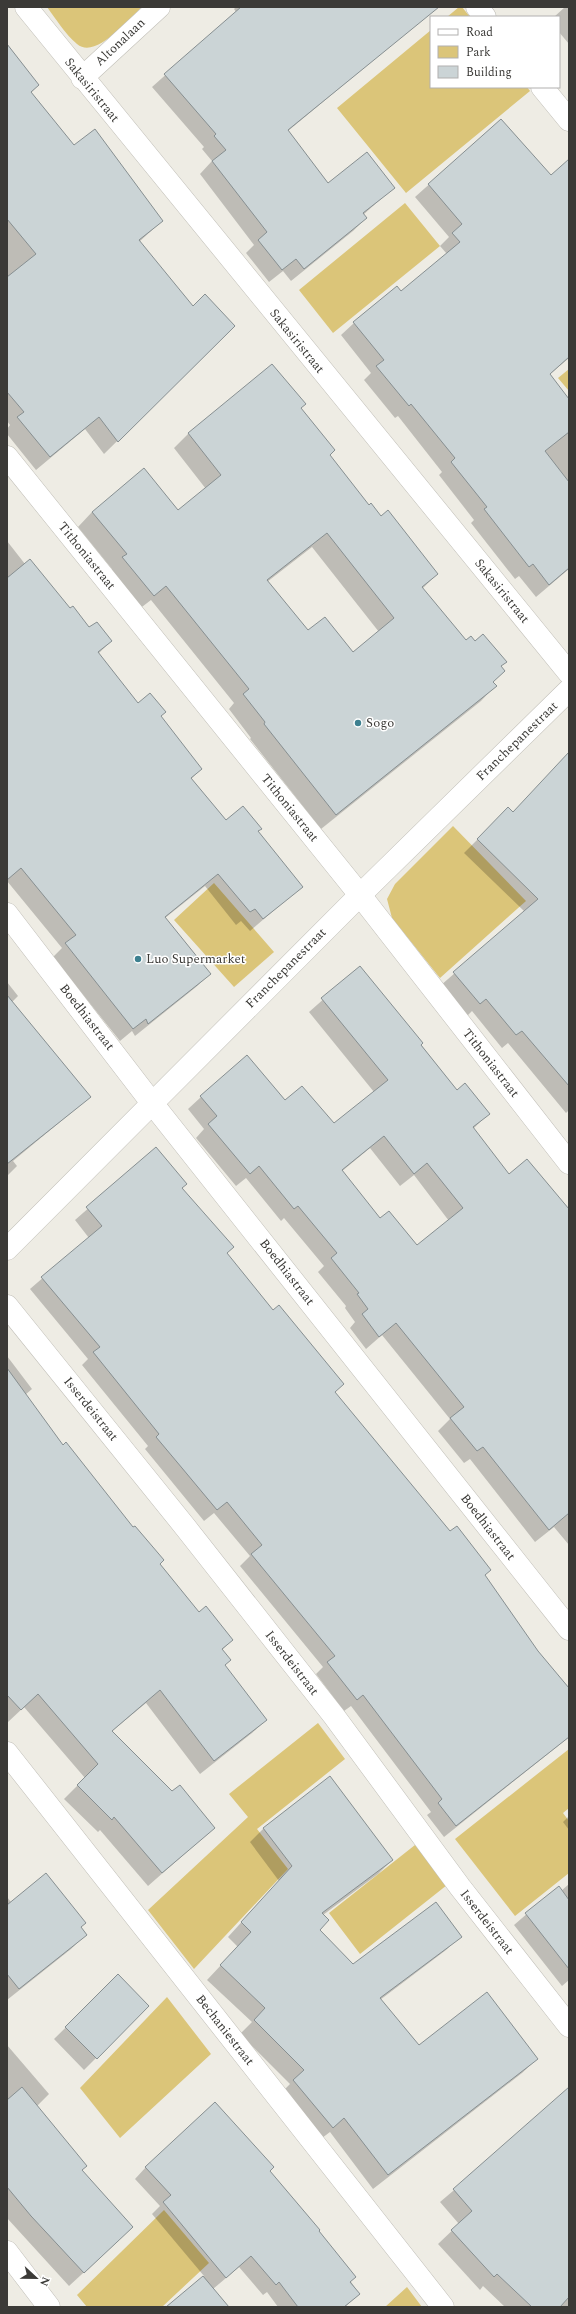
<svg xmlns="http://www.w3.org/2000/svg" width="576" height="2314" viewBox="0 0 576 2314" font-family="Spectral,serif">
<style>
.green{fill:#dbc579}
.shadow{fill:#0003;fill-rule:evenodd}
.building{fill:#cbd4d6;stroke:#878f91;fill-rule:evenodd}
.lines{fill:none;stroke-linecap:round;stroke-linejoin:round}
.minor-casing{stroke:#c1bfb8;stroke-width:23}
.tertiary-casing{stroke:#c1bfb8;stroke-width:23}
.minor{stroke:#fff;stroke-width:22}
.tertiary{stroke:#fff;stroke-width:22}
.poi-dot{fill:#3d8090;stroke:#fff;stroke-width:1.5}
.labels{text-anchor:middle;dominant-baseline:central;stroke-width:3;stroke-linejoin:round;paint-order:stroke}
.street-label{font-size:13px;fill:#3b3a37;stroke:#fff}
.poi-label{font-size:13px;fill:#3b3a37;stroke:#fff;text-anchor:start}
</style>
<rect width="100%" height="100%" fill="#eeece4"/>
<path class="green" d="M47,7H142C128,19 96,60 77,44C65,34 56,19 47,7Z
M459,7H462L470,17H447Z
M431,30V87H527L530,91L406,193L337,108Z
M405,203L440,246L333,333L299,290Z
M569,369V391L558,378Z
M453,826L526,901L440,978L392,918L387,899L395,884Z
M214,883L274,952L234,987L174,920Z
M318,1723L345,1759L257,1829L288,1869L194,1969L148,1910L248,1817L229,1794Z
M569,1749V1808L563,1813L569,1821V1873L515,1916L455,1839Z
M415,1845L447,1885L360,1954L329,1913Z
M167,1997L211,2054L120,2138L80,2088Z
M164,2210L209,2263L162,2307H87L77,2295Z
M407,2287L422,2307H385Z"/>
<path class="shadow" d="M236,7H409L420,21L288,131L328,184L393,188L363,215L366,218L353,231L291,281L283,271L269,282L246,253L254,245L200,174L212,161L202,149L204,147L152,87L236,12L234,9Z
M565,7H569V44L559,32V17H554Z
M7,44L38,85L31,93L74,147L162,221L139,242L193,308L234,326L104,454L85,429L36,470L7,434V429L10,425L7,421Z
M501,120L551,176L569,175V358L549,375L569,400V569L536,597L519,576L515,579L471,523L474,520L439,475L442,472L398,416L395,418L364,380L371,373L341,335L354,323L401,292L447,254L440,246L449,237L415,197Z
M272,365L329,455L369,506L437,574L422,589L466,642H474L505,662L500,667L504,671L492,683L495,686L481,701L321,829L250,739L251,738L229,709L234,703L151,600L138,610L108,573L112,569L78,527L92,512H178L206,489L174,448L188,434ZM312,547L379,632L352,653L307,631L267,582Z
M7,541L25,564L88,629L111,641L98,654L137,704L160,717L201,769L191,779L226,822L260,829L258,832L301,887L250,931L241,921L236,925L205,886L165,918L210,974L196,987L135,1036L132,1031L120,1041L53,957L62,948L7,881Z
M569,758V1110L566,1113L508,1043L502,1048L472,1011L466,1017L440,986L525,912L464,853L508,809L513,813Z
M360,967L457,1091L488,1114L473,1129L509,1176L569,1212V1545L554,1527L535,1542L470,1459L464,1463L438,1431L450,1419L382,1335L366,1349L350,1328L355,1322L345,1308L346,1306L318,1272L324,1266L284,1218L281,1221L246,1178L236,1186L196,1138L204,1129L188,1109L201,1097L285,1101L334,1125L374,1092L309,1012ZM370,1148L400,1186L414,1175L449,1221L417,1247L380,1219L341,1172Z
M7,982L18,996L12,1002L90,1097L13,1161L17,1166L7,1176Z
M156,1149L181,1189L226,1254L334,1393L484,1576L537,1652L569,1688V1737L444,1837L427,1815L431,1812L351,1706L344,1711L316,1674L323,1667L240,1566L250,1556L214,1513L204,1521L145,1449L148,1446L82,1365L88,1359L30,1289L89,1238L75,1220Z
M7,1356L32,1389L25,1395L63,1446L199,1613L232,1640L222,1650L224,1665L266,1720L252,1733L200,1774L146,1703L111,1732L172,1793L214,1828L148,1886L100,1830L98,1832L64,1799L85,1778L24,1707L7,1723Z
M569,1816V1830L563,1822Z
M264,1828L392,1860L378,1874L323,1915L318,1930L353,1965L460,1936L446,1950L380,2000L419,2046L537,2059L522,2073L373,2189L330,2132L318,2141L280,2094L290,2084L240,2034L252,2022L207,1980L238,1947L228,1937L279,1881L250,1842Z
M569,1884V1980L562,1986L514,1925L558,1887L561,1891Z
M7,1897L11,1902L80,1927L86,1934L71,1949L7,2000Z
M118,1976L148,2006L84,2070L54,2039Z
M7,2045L49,2094L37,2106L81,2171L118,2241L69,2286L7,2218Z
M569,2093V2307H505L483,2286L480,2290L438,2244L459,2224L440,2202Z
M146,2167L269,2171L318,2231L359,2294L345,2307H278L267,2292L263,2295L239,2267L213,2289L228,2307H170L204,2276L152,2214L160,2206L135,2179Z"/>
<path class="building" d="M241,7H439L288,130L328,183L367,152L395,188L363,213L367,218L304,269L296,259L282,270L258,240L267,232L212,161L226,150L214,136L216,134L164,74Z
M7,44L39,85L31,92L74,145L95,129L163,221L139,240L193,306L205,294L235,326L118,442L99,417L50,457L17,417L24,412L7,392V277L36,254L7,219Z
M501,119L551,175L569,159V357L550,374L569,399V432L545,451L569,482V568L549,585L533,564L529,567L484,509L487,507L451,462L455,458L411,404L409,406L376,366L384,360L353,322L397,286L401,291L460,242L452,233L462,224L428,184Z
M272,364L306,404L301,408L335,450L330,455L369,505L371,503L381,516L388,510L438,574L422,587L466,640L471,636L475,641L483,634L507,662L501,666L505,671L493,682L497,686L336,815L264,724L265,722L243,694L249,689L166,586L154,596L122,557L127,554L92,512L144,468L178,510L221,475L188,433ZM327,533L394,618L353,652L325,617L308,630L267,580Z
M30,559L70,608L73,606L89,627L97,622L112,641L98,652L138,703L150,693L166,712L161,716L202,769L191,778L226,820L243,806L262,829L258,831L303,887L263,919L255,909L250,912L218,874L165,917L211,974L148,1024L146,1019L133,1029L65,943L76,935L21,868L7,880V578Z
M569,752V1086L522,1031L516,1035L486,999L480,1004L453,972L538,899L477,839L508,807L513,812Z
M360,966L423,1043L421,1045L457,1090L465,1083L490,1114L473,1127L509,1174L527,1159L569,1209V1513L549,1530L483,1447L477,1451L450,1418L464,1407L396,1323L379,1337L362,1314L368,1309L357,1294L359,1293L331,1258L337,1253L298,1206L294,1209L259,1166L250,1174L208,1124L217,1116L200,1096L247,1055L285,1100L302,1086L334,1123L388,1080L321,998ZM384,1136L414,1174L427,1163L463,1208L417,1245L389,1211L380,1218L342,1170Z
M7,995L91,1097L7,1164Z
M156,1147L187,1184L182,1188L234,1247L227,1253L273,1310L279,1305L344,1384L335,1392L450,1531L457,1526L491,1570L485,1575L538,1651L569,1688V1737L456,1826L438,1803L442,1799L363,1695L357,1700L327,1662L335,1656L251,1554L262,1545L227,1502L217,1510L182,1468L156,1437L159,1434L93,1352L100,1347L41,1277L102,1226L86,1207Z
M7,1368L63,1445L66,1442L133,1527L135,1526L164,1560L160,1564L199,1612L206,1606L233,1640L222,1649L231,1660L225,1665L267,1720L214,1761L160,1690L112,1731L172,1791L180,1785L215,1828L162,1873L114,1817L112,1820L77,1785L98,1764L38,1694L21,1710L7,1695Z
M330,1776L393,1860L322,1913L329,1920L320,1930L353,1964L436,1902L462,1937L380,1998L419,2045L487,1992L538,2059L388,2175L344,2118L333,2128L293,2080L304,2070L254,2020L265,2008L220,1965L251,1932L241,1922L292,1866L263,1828Z
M46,1873L86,1923L81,1927L87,1935L19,1989L7,1974V1905Z
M559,1886L569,1900V1969L525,1913Z
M118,1974L149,2006L97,2059L65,2027Z
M22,2087L87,2166L82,2170L133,2227L84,2273L31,2216L7,2187V2100Z
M569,2087V2297L560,2307H532L497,2274L494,2277L451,2230L472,2211L453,2189Z
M215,2102L274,2167L270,2171L320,2230L319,2231L356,2277L350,2282L360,2294L344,2307H298L279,2282L276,2285L251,2256L226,2278L163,2202L171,2195L145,2167Z
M203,2276L229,2307H166Z"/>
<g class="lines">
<defs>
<path id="minor" d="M26,7L569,673
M477,7L485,17
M82,78L159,7
M542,87L569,120
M7,457L360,895L569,1163
M7,914L152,1103L569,1629
M7,1306L186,1528L334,1716L460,1887L569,2026
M7,1753L443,2307
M7,2252L49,2307"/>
<path id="tertiary" d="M7,1249L360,895L569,690"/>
</defs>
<use href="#minor" class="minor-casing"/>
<use href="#tertiary" class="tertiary-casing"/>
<use href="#minor" class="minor"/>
<use href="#tertiary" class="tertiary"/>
</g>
<g class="poi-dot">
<circle cx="358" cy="723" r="4"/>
<circle cx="138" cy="959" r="4"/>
</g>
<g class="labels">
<g class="street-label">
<text transform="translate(120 42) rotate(-43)">Altonalaan</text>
<text transform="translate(92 90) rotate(51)">Sakasiristraat</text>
<text transform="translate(297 341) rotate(51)">Sakasiristraat</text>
<text transform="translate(87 556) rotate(51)">Tithoniastraat</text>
<text transform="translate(502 591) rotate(51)">Sakasiristraat</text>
<text transform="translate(517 741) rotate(-44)">Franchepanestraat</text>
<text transform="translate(290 808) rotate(51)">Tithoniastraat</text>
<text transform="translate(286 968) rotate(-45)">Franchepanestraat</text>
<text transform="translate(87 1017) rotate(52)">Boedhiastraat</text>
<text transform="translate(491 1063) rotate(52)">Tithoniastraat</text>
<text transform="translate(287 1272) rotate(52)">Boedhiastraat</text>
<text transform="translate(91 1409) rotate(51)">Isserdeistraat</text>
<text transform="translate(488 1527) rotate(52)">Boedhiastraat</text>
<text transform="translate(292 1663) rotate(52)">Isserdeistraat</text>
<text transform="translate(487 1922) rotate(52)">Isserdeistraat</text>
<text transform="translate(225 2030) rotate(52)">Bechaniestraat</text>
</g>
<g class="poi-label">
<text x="366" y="723">Sogo</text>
<text x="146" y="959">Luo Supermarket</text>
</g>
</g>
<rect width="576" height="2314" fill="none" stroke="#3b3a37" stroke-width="16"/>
<rect x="430" y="16" width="130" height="72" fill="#ffffff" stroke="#b1b0af"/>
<rect x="438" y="29" width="20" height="6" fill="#ffffff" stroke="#b1b0af"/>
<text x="466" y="36" font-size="12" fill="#3b3a37">Road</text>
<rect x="438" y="46" width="20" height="12" fill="#dbc579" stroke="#b1b0af"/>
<text x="466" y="56" font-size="12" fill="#3b3a37">Park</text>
<rect x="438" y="66" width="20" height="12" fill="#cbd4d6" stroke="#b1b0af"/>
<text x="466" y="76" font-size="12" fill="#3b3a37">Building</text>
<g transform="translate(36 2278) rotate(112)" stroke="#ffffff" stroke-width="3" paint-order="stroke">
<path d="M0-3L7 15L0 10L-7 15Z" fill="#3b3a37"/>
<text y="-6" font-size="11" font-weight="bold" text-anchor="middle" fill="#3b3a37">N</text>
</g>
</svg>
